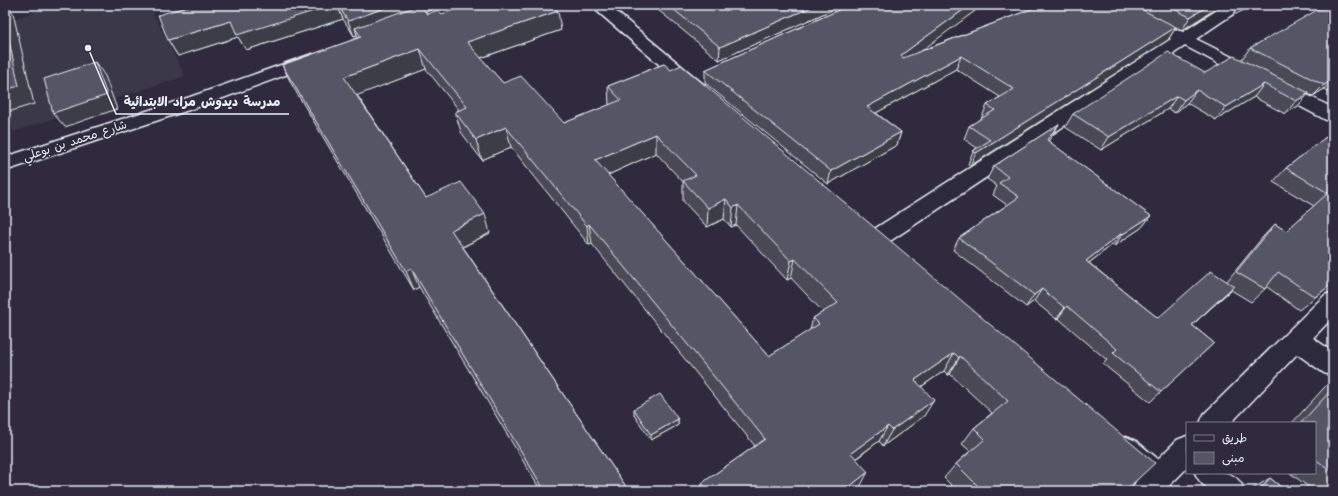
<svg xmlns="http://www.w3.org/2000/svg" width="1338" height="496" viewBox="0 0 1338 496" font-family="'Architects Daughter','Playpen Sans Arabic',sans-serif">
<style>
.built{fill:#3b3749}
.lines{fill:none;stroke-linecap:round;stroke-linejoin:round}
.minor-casing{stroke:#e8f1f8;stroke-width:3}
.primary-casing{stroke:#e8f1f8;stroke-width:3}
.minor{fill:#2f2a3d;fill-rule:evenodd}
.primary{fill:#2f2a3d;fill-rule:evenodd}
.wall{fill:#4b4957;stroke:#e8f1f8;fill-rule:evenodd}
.shaded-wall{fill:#3d3c47;stroke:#e8f1f8}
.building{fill:#575565;stroke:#e8f1f8;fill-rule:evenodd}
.labels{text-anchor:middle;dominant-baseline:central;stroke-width:3;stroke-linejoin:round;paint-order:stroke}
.street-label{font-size:12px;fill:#e8f1f8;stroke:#2f2a3d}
.leader{fill:none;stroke:#e8f1f8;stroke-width:1.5}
.callout-dot{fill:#e8f1f8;stroke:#2f2a3d;stroke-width:1.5}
.callout-label{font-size:13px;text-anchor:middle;font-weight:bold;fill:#e8f1f8;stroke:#2f2a3d;stroke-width:3;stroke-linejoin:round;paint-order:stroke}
</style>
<rect width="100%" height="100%" fill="#2f2a3d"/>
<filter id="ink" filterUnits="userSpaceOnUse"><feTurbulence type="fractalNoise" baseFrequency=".025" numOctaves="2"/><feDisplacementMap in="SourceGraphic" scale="8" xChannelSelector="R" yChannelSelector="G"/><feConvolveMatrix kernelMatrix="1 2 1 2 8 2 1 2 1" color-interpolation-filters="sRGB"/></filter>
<g filter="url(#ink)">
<path class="built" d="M57,5H149L185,76L13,132L5,89V21Z"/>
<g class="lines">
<defs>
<path id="minor" d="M430,5H447L452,11L450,14C440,17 435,13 430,5Z
M590,5H608L703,84L706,88L703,92L697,94L691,92Z
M1225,5H1244L1242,8L1196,39L1333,108V122L1326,120L1185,46L884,245L876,247L868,245L865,239L868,233L1171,39L1166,34L1168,30L1174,29L1183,32Z
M1333,292V317L1313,338L1333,352V376L1324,373L1297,354L1231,423H1200L1204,414L1325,295Z
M1187,436V468L1164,491H1131L1138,478L1116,459L1113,450L1116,441L1126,437L1136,441L1158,459L1177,440Z
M1195,473C1218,473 1235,467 1245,491C1222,491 1206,496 1195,473Z"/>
<path id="primary" d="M446,5H469L467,8L420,25L414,27L408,25L406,22L408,19Z
M312,54L318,55L321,59L318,63L204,105L5,171V157L190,97Z"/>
</defs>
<use href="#minor" class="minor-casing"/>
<use href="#primary" class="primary-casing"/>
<use href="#minor" class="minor"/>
<use href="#primary" class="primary"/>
</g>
<path class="wall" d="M192,5H413L414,7L427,14H442L561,30L481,58L503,83L564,123L609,105L608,86L664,64L1125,491H957L944,478L956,464L970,451L962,444L974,428L992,413L950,374L948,375L944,371L921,387L924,416L883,446L879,441L856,459L860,487L855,491H701L702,483L755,446L592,244L589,245L511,147L482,160L461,132L455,112L459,110L426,69L357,95L426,198L490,233L463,247L629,491H541L419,287L414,290L292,85L282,65L358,38L357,35L354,36L343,19L246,50L238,37L178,56L168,40ZM656,153L683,182V201L707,227L724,219L731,227L736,225L787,280L791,278L823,312L813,318L810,330L769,356L608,175Z
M652,5H843L719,60Z
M850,5H983L920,51L1042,5H1222L1182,30L1176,27L1168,40L970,166L968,164L973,151L977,148L964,139L969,126L981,119L987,105L1000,97L956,69L876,113L901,132L897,145L828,184L705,83V70Z
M1333,5V94L1324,89L1313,96L1308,94L1298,106L1285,114L1254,97L1216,120L1187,103L1175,113L1168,109L1101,150L1065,127L1073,114L1205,73L1241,60L1250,48Z
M1059,124L1048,141L1151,216L1141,228L1114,246L1112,245L1089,263L1158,318L1227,281L1262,238L1275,224L1286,231L1314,206L1273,182L1286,168L1326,137L1333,283L1299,310L1267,287L1251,302L1231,290L1192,325L1214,343L1150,402L1103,364L1107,360L1058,318L1056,319L1034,301L1026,307L953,250L959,238L1007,205L993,195L997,186L987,179L994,166Z
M1333,378V491H1314L1290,473H1315V423H1292Z
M634,409L678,419V425L651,440L634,415Z
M1270,478L1286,491H1249Z"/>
<path class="shaded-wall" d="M5,5H7L13,13L34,104L5,113Z
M333,5H337L343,19L246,50L238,37L178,56L168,40L231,21Z
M393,5H413L416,14L355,28L357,35L354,36L348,21Z
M816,5H843L719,60L720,47Z
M970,5H983L897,69L901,55Z
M1210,5H1222L1182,30L1190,17Z
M1240,5H1254L1232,16Z
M558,11L561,30L472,61L467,42Z
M1176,27L1168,40L970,166L976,153Z
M420,49L426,69L353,97L344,77Z
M961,56L956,69L863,120L867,107Z
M95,62L105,76L117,109L65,127L53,113Z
M1333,79L1324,89L1313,96L1324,85Z
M1264,84L1254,97L1216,120L1226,107Z
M1197,90L1187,103L1175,113L1184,100Z
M1309,93L1298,106L1285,114L1296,101Z
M1177,96L1168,109L1101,150L1109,137Z
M1059,124L1052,136L1040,153L1047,140Z
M506,127L511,147L482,160L476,140Z
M901,132L897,145L828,184L831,171Z
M656,134V153L597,180L595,160Z
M726,199L724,219L707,227L708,208Z
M738,205L736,225L731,227L733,208Z
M485,214L490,233L458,249L451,230Z
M1151,216L1141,228L1114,246L1123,234Z
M589,224L592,244L589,245L587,226Z
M1122,233L1112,245L1077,272L1086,261Z
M795,259L791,278L787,280L791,261Z
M411,268L419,287L414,290L406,271Z
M1234,286L1222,298L1180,336L1192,325Z
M1042,289L1034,301L1026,307L1034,295Z
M1067,306L1058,318L1056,319L1065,308Z
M954,353L944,371L906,397L915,380Z
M960,356L950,374L948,375L959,358Z
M934,400L924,416L883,446L892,430Z
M678,419V425L651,440V435Z
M888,426L879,441L843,468L851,453Z
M868,472L860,487L855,491H844Z"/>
<path class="building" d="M192,5H333L237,35L231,21L168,40L158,15Z
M338,5H393L348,21Z
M420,5L427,14L438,10L442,14L469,5H552L558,11L467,42L503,83L521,76L564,123L621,100L608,86L664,64L671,70L681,65L1155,463L1125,491H1039L1034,486L1028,491H983L956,464L985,439L974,428L1008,401L960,356L959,358L954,353L915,380L934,400L892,430L888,426L851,453L868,472L844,491H708L702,483L765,439L589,224L587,226L506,127L476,140L455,112L467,107L420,49L344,77L426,198L461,182L485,214L451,230L629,491H545L411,268L406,271L282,65L361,37L355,28ZM656,134L696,175L683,181L708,208L726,199L733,208L738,205L791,261L795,259L838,303L813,318L819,324L769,356L595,160Z
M668,5H816L720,47Z
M850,5H970L901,55L903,58L1042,5H1133L1176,27L976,153L973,151L990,140L969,126L995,110L987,105L1014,89L961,56L867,107L901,132L831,171L705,70Z
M1165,5H1210L1190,17Z
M1326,5H1333V79L1324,85L1250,48Z
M5,23L19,86L5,90Z
M1168,52L1205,73L1234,56L1309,93L1296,101L1264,84L1226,107L1197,90L1184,100L1177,96L1109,137L1073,114Z
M95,62L107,95L53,113L44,79Z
M1059,124L1047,140L1151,216L1123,234L1122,233L1086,261L1158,318L1211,271L1234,286L1192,325L1214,343L1161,392L1113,353L1117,349L1067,306L1065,308L1042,289L1034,295L959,238L1019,197L999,183L1008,177L994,166Z
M1326,137L1333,141V283L1315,297L1278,272L1265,289L1236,272L1275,224L1286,231L1328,193L1286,168Z
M1333,388V472L1315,459V423H1301Z
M660,394L678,419L651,435L634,409Z
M1270,478L1286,491H1259Z"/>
</g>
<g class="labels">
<g class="street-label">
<text transform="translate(75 141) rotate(-18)">شارع محمد بن بوعلي</text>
</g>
</g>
<path class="leader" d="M88 48L116 114H289"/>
<circle class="callout-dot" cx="88" cy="48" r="4"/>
<g class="callout-label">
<text x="202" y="106">مدرسة ديدوش مراد الابتدائية</text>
</g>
<rect width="1338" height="496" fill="none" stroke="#2f2a3d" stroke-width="20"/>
<rect x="10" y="10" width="1318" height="476" fill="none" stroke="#e8f1f8" stroke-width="1.5" filter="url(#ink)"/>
<rect x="1186" y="422" width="130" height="52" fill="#2f2a3d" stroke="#797a88"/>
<rect x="1194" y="435" width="20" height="6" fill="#2f2a3d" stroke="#797a88"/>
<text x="1222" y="442" font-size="12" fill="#e8f1f8">طريق</text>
<rect x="1194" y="452" width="20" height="12" fill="#575565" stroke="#797a88"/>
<text x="1222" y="462" font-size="12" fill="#e8f1f8">مبنى</text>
</svg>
